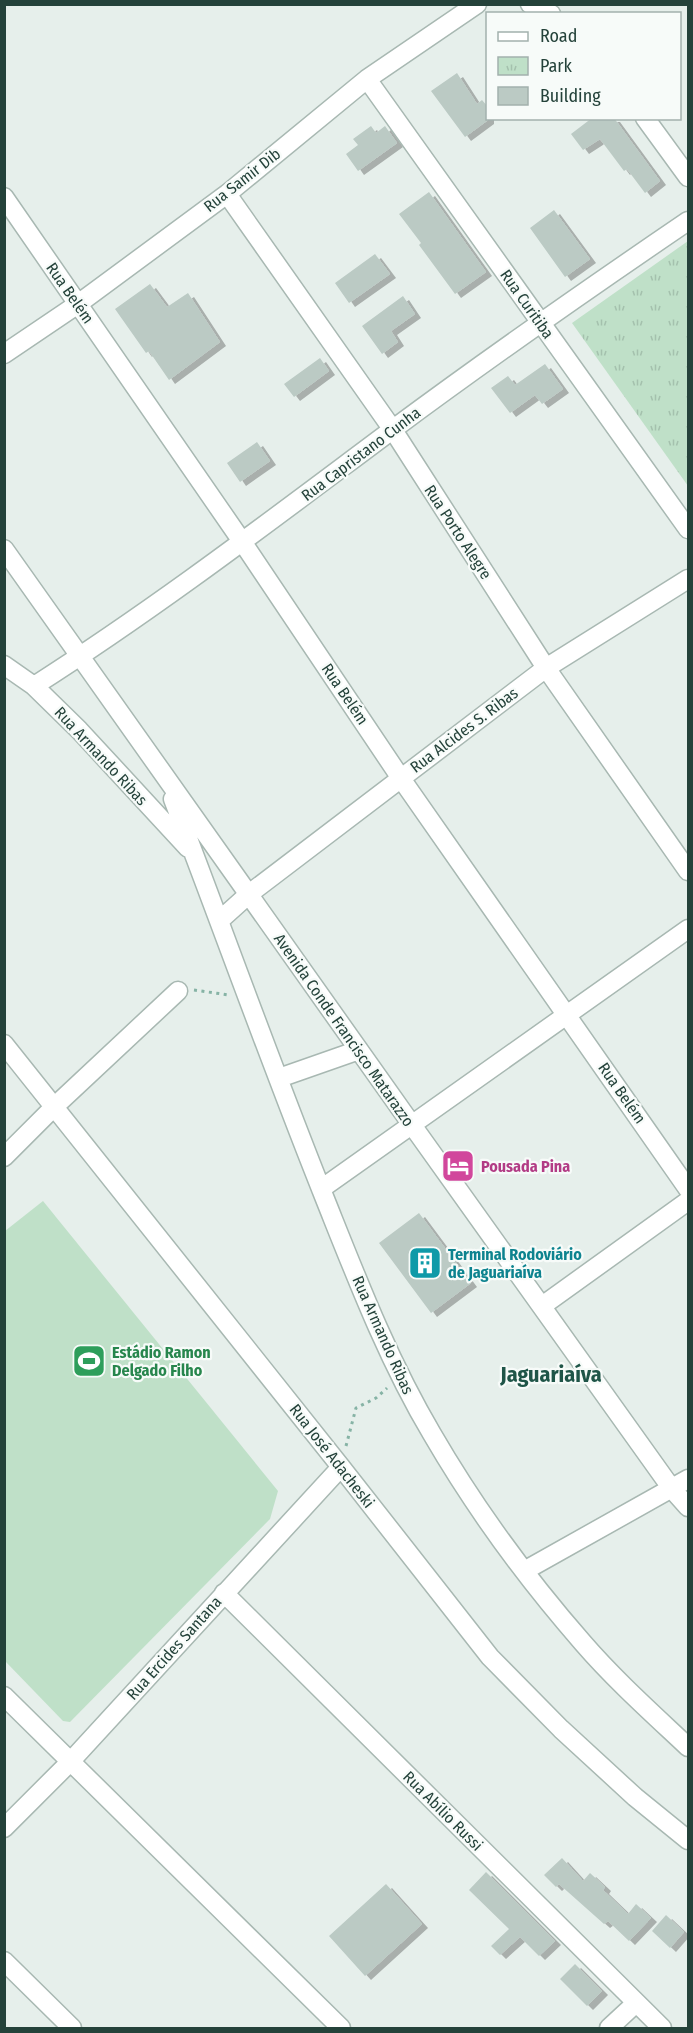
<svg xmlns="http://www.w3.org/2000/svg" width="693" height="2033" viewBox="0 0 693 2033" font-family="'Fira Sans Condensed',sans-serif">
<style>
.green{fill:#bfe0c8}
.park{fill:url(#park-tufts)}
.building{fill:#bbcac4;filter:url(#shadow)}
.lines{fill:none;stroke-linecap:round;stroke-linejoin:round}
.minor-casing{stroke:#a8b8b2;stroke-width:21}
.path{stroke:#86b3a5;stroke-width:3;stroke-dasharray:3 4.5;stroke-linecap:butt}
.minor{stroke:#fff;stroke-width:18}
.labels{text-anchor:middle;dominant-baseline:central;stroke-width:4.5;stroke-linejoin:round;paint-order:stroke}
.street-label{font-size:16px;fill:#24423a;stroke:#f7fbf9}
.hotel-label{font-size:16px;font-weight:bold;fill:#b23c85;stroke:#f7fbf9;text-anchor:start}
.culture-label{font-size:16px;font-weight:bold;fill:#0d838f;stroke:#f7fbf9;text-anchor:start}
.leisure-label{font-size:16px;font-weight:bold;fill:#27864d;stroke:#f7fbf9;text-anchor:start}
.district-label{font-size:22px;font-weight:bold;fill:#1f5548;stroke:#f7fbf9}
</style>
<defs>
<pattern id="park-tufts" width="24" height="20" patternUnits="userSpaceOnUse" patternTransform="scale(1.5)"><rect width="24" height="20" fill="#bfe0c8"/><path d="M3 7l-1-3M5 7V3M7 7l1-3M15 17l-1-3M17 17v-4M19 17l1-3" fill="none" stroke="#a4c1ad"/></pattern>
<filter id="shadow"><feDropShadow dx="6" dy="4" stdDeviation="0" flood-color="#0004"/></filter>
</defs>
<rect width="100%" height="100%" fill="#e6efeb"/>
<path class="green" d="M43,1201L278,1491L270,1519L70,1722L63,1721L5,1661V1231Z"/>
<path class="park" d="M688,241V486L572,323Z"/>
<path class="building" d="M457,73L477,104L482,100L488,107V120L465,137L431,91Z
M592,118H614L660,181L645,193L627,169L624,171L600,139L583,150L571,134Z
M371,126L376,133L385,126L397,143L358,171L346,154L358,145L353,139Z
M429,192L486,272L455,294L419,245L421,243L399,214Z
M554,210L590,259L565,277L530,228Z
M375,254L390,274L349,303L335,283Z
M150,284L167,307L188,293L220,342L169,380L149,351L146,353L115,309Z
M403,296L415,314L391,331L398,342L382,354L362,326Z
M320,358L329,371L294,397L284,384Z
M545,364L563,389L542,404L535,395L510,413L491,388L508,376L515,385Z
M257,442L270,461L240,482L227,463Z
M419,1213L471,1283L431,1313L379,1243Z
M562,1858L583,1881L590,1873L605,1887L603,1890L628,1914L636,1904L651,1918L629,1941L608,1921L604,1924L559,1884L556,1887L544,1875Z
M486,1872L555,1941L539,1956L520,1937L500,1955L491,1946L509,1929L469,1890Z
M386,1884L422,1924L365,1976L329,1936Z
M666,1915L684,1932L670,1948L652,1931Z
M575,1964L602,1991L587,2006L560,1979Z"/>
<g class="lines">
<defs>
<path id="minor" d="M530,4L551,14
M367,79L688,529
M645,118L688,177
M227,194L393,430L546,668L688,871
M4,197L243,543L400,777L688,1189
M4,354L78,304L227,194L367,79L477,4
M4,549L412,1125L672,1489L688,1507
M4,665L34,686L79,730L188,848
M34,686C158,607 274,518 392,430C489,358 588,289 688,221
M173,799C224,932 272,1067 325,1199C357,1279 388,1360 432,1434C475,1508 527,1579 583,1643C615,1680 653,1714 688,1747
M219,921L249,894L546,668L688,579
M4,1044L341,1467L490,1657L561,1729L635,1797L688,1840
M279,1078L359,1050
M4,1157L54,1107L178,991
M321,1189L688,929
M542,1306L688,1201
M524,1571L688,1479
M224,1593L662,2028
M4,1696L341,2028
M4,1828L70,1762L341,1467
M4,1961L72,2028
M609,2028L636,2003"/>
</defs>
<use href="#minor" class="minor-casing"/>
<path class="path" d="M194,990L229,995
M346,1446L356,1408L376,1398L387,1388"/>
<use href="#minor" class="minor"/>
</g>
<defs>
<symbol id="hotel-square" viewBox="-11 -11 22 22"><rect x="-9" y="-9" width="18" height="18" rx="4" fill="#d1479c" stroke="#f7fbf9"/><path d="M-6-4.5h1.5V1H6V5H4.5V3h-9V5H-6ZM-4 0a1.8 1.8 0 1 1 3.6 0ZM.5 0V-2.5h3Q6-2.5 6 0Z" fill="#fff"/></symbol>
<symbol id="building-square" viewBox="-11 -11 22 22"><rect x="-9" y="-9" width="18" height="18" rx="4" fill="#0f9aa8" stroke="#f7fbf9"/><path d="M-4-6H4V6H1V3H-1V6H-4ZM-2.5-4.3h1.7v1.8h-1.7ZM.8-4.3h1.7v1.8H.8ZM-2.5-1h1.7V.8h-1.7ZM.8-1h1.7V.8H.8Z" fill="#fff"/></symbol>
<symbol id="stadium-square" viewBox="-11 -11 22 22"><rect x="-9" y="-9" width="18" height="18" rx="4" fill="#2e9e5b" stroke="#f7fbf9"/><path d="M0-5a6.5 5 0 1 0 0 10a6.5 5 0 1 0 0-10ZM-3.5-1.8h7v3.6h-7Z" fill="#fff"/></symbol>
</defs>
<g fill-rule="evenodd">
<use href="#hotel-square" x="439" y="1147" width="38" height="38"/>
<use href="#building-square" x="406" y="1244" width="38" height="38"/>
<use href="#stadium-square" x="70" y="1342" width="38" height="38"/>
</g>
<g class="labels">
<g class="street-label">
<text transform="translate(242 180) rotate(-38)">Rua Samir Dib</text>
<text transform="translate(70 293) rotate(55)">Rua Belém</text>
<text transform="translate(527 304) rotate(55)">Rua Curitiba</text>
<text transform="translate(361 454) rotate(-37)">Rua Capristano Cunha</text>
<text transform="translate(458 532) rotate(57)">Rua Porto Alegre</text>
<text transform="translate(345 694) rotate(56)">Rua Belém</text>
<text transform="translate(464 730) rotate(-37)">Rua Alcides S. Ribas</text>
<text transform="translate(101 756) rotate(47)">Rua Armando Ribas</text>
<text transform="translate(344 1030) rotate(55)">Avenida Conde Francisco Matarazzo</text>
<text transform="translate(622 1093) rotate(55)">Rua Belém</text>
<text transform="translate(383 1335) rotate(66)">Rua Armando Ribas</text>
<text transform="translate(332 1456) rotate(52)">Rua José Adacheski</text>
<text transform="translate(174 1648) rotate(-48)">Rua Ercides Santana</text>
<text transform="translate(443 1811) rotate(45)">Rua Abílio Russi</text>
</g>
<g class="hotel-label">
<text x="481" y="1166">Pousada Pina</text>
</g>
<g class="culture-label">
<text x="448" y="1254">Terminal Rodoviário<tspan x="448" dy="18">de Jaguariaíva</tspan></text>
</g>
<g class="leisure-label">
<text x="112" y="1352">Estádio Ramon<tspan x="112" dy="18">Delgado Filho</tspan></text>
</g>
<g class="district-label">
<text x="551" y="1374">Jaguariaíva</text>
</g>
</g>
<rect width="693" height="2033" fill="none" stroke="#24423a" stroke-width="12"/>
<rect x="486" y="12" width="195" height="108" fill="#f7fbf9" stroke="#a3b1ad" stroke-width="1.5"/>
<rect x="498" y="32" width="30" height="9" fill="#ffffff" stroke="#a3b1ad" stroke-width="1.5"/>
<text x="540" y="42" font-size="18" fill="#24423a">Road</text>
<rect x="498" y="57" width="30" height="18" fill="url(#park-tufts)" stroke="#a3b1ad" stroke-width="1.5"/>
<text x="540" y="72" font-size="18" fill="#24423a">Park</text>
<rect x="498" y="87" width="30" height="18" fill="#bbcac4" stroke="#a3b1ad" stroke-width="1.5"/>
<text x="540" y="102" font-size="18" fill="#24423a">Building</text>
</svg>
